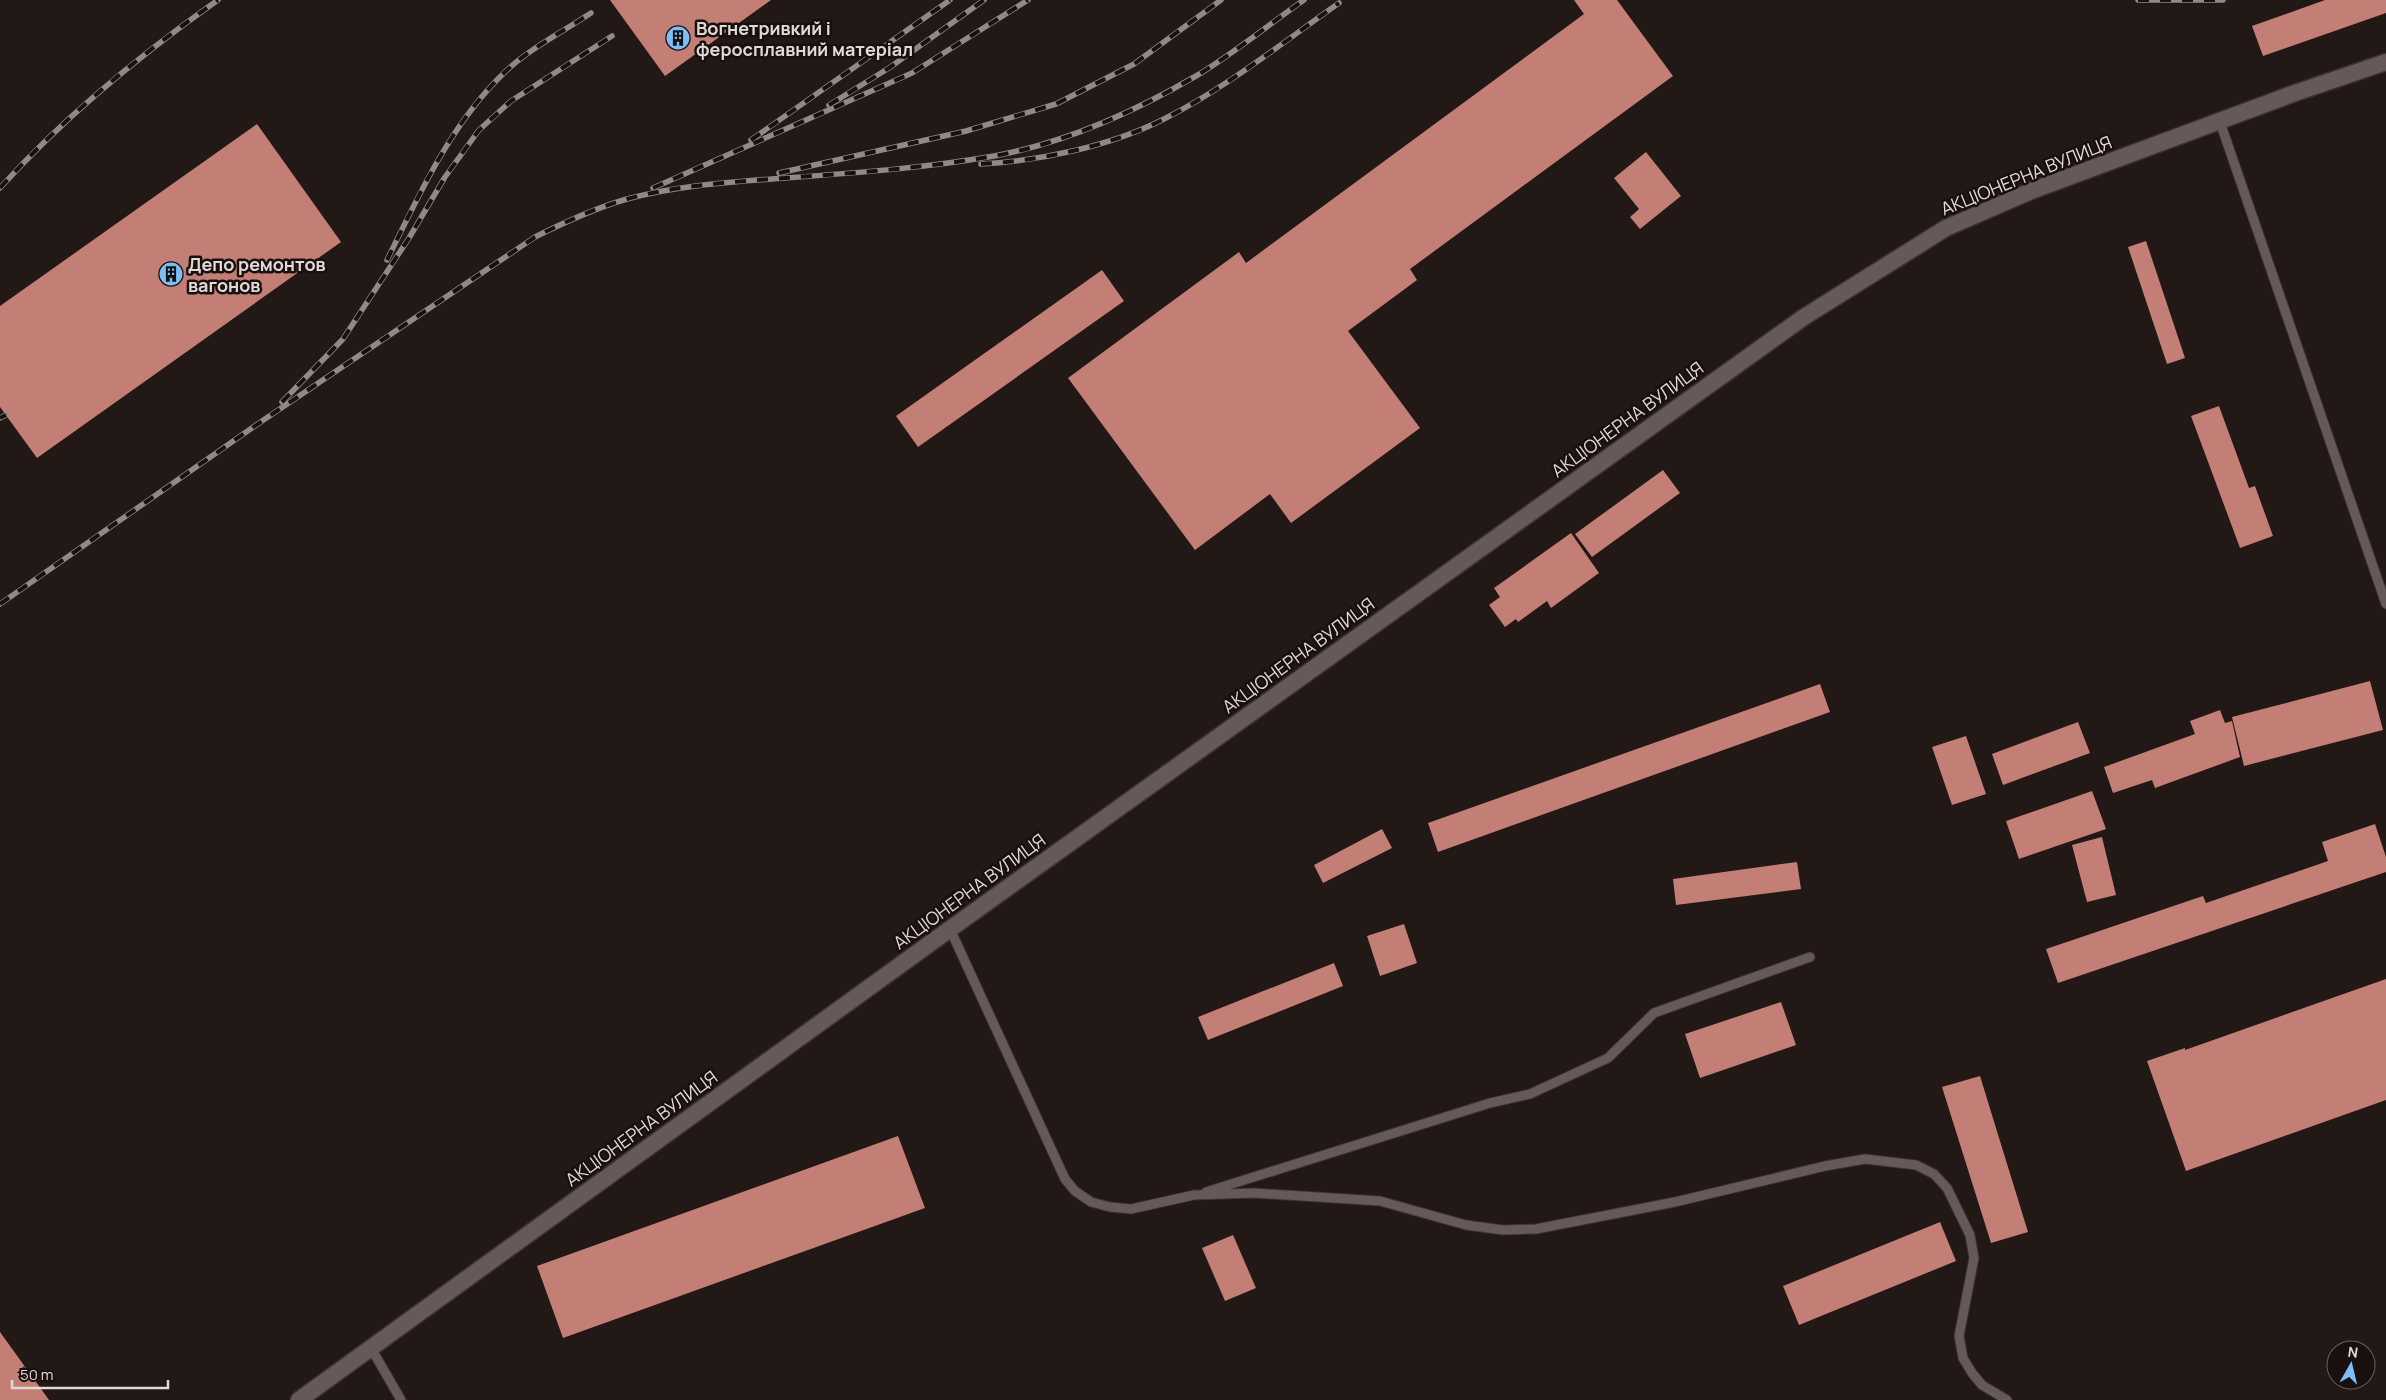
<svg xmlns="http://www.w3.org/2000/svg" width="2386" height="1400" viewBox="0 0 2386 1400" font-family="Manrope,sans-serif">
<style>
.building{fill:#c37e75}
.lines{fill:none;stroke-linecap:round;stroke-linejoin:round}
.service-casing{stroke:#3a3332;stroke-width:11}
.minor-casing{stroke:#3a3332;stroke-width:19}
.service{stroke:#665957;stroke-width:9}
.minor{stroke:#665957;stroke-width:16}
.rail-casing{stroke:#918887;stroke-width:5.5}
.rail{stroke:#190f0d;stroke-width:4;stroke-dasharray:11;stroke-linecap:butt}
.labels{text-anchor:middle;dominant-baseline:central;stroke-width:5;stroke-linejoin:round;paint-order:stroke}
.poi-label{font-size:18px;font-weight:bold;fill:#e1d9d8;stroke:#190f0d;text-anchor:start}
.street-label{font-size:18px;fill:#e1d9d8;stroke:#190f0d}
</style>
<rect width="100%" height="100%" fill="#221816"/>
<path class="building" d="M610,0H771L665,76Z
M1574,0H1617L1673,76L1410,269L1417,280L1348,331L1420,428L1291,523L1270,494L1195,550L1068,378L1239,252L1246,263L1584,14Z
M2325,0H2386V13L2263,56L2252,26Z
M257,124L341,242L37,458L0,407V306Z
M1646,152L1681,196L1640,229L1630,217L1639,209L1614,178Z
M2146,241L2185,358L2167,364L2128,247Z
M1102,270L1124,301L918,447L896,416Z
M2219,406L2249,488L2255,486L2273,536L2240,548L2191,416Z
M1663,470L1680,493L1592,557L1575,534Z
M1571,533L1599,573L1551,608L1547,601L1518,622L1516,619L1505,627L1489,605L1500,597L1494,588Z
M2370,681L2383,730L2244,766L2232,717Z
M1820,684L1830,712L1438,852L1428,823Z
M2220,710L2225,723L2232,721L2240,757L2155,788L2152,780L2113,793L2104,767L2195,734L2190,721Z
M2078,722L2090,753L2003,785L1992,754Z
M1966,736L1986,794L1952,805L1932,747Z
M2092,791L2106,829L2019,859L2006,821Z
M2375,824L2386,857V872L2058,983L2046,949L2203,896L2206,903L2328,861L2322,842Z
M1382,829L1392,848L1323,883L1314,865Z
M2102,837L2116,895L2087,902L2072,845Z
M1797,862L1801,889L1676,905L1673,879Z
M1404,924L1417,963L1380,976L1367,936Z
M1334,963L1343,986L1208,1040L1198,1017Z
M2386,979V1100L2186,1171L2147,1061L2185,1048V1050Z
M1781,1002L1796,1045L1700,1078L1685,1034Z
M1980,1076L2028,1232L1991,1243L1942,1087Z
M898,1136L925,1208L563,1338L537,1266Z
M1940,1222L1956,1261L1799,1325L1783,1286Z
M1233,1235L1256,1288L1225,1301L1202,1248Z
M0,1332L49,1400H0Z"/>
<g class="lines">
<defs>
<path id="service" d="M2220,122L2386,604
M950,929L1065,1179L1075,1191L1091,1202L1110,1207L1131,1209L1194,1195L1254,1193L1380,1201L1466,1225L1503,1230L1536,1229L1675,1202L1825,1166L1865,1159L1916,1165L1934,1174L1947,1188L1970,1235L1974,1258L1959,1336L1963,1358L1972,1373L1982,1385L2007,1400
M1206,1192L1490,1103L1530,1094L1608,1058L1654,1013L1810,957
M371,1348L401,1400"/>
<path id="minor" d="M299,1400L950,929L1804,317L1946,228L2031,191L2295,93L2386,62"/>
</defs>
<use href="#service" class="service-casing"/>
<use href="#minor" class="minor-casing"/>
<use href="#service" class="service"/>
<use href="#minor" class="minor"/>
<defs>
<path id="rail" d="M2138,0H2223
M829,105L889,68L984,0
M751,140L950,0
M981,164C1040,161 1111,146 1164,119C1226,88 1282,43 1339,3
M779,173L966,131L1056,104L1134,64L1221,0
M0,188C64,117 140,55 218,0
M653,188L912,73L1028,0
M387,260C420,193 451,123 506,71C529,49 564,31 591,13
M282,402L343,339L409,238L445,177L479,130L511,101L612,36
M0,418L6,415
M0,604L262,421L535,237C565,222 595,208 627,199C678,185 733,182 785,178C855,173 925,168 994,156C1065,143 1134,112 1196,76C1233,54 1268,25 1304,0"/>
</defs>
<use href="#rail" class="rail-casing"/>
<use href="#rail" class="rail"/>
</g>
<defs>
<symbol id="building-disc" viewBox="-11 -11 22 22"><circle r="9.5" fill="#7bbef8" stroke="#190f0d"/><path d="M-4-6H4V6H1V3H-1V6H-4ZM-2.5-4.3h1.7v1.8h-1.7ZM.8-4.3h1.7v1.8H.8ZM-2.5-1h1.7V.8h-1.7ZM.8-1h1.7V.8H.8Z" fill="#111"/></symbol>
</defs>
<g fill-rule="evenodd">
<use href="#building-disc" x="664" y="24" width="28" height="28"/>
<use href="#building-disc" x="157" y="260" width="28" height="28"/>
</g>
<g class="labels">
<g class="poi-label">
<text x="696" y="28">Вогнетривкий і<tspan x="696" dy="21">феросплавний матеріал</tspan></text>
<text x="188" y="264">Депо ремонтов<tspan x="188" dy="21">вагонов</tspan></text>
</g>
<g class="street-label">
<text transform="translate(2026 175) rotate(-22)">АКЦІОНЕРНА ВУЛИЦЯ</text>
<text transform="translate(1627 419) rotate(-36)">АКЦІОНЕРНА ВУЛИЦЯ</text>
<text transform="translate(1298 655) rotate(-36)">АКЦІОНЕРНА ВУЛИЦЯ</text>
<text transform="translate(969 891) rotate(-36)">АКЦІОНЕРНА ВУЛИЦЯ</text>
<text transform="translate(641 1128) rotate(-36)">АКЦІОНЕРНА ВУЛИЦЯ</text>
</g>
</g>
<g transform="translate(2351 1365) rotate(8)"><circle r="24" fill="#190f0d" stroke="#69605e"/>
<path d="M0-4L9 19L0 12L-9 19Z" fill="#7bbef8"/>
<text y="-8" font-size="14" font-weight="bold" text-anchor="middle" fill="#e1d9d8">N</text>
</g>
<path d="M12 1380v8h156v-8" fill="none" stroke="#e1d9d8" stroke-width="2.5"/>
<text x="20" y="1380" font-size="15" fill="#e1d9d8" stroke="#190f0d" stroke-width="4" paint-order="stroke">50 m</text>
</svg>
